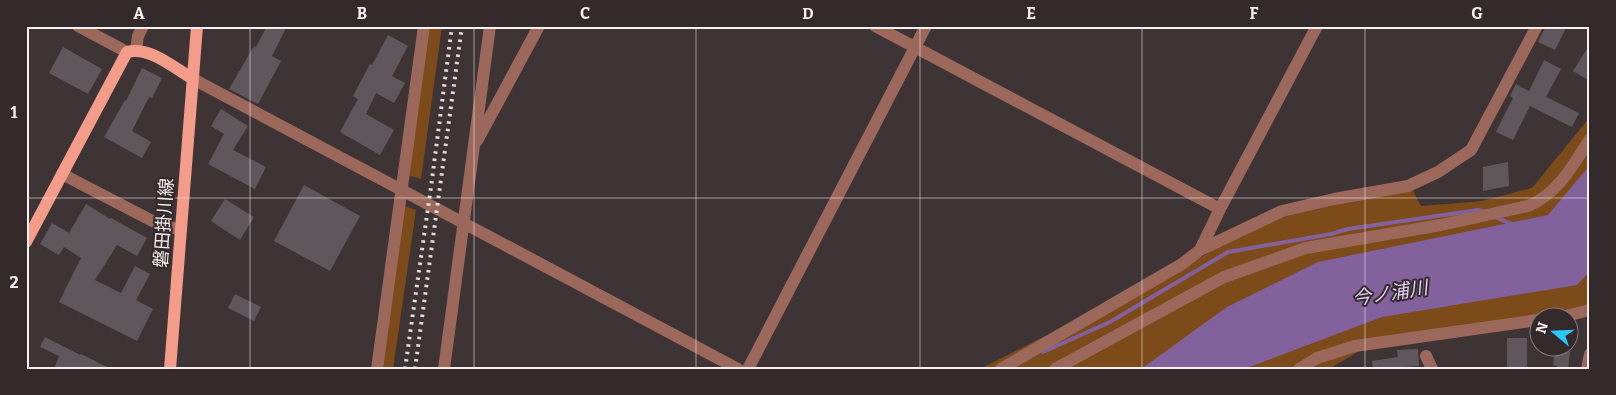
<svg xmlns="http://www.w3.org/2000/svg" width="1616" height="395" viewBox="0 0 1616 395" font-family="Bitter,'Noto Sans JP',serif">
<style>
.green{fill:#7d4a1a}
.water{fill:#83619c}
.lines{fill:none;stroke-linecap:round;stroke-linejoin:round}
.stream{stroke:#83619c;stroke-width:4}
.building{fill:#60575d}
.minor{stroke:#9c685c;stroke-width:12}
.major{stroke:#f39c8a;stroke-width:12}
.rail{stroke:#e3dcdd;stroke-width:4;stroke-dasharray:2.5 5;stroke-linecap:butt}
.grid{fill:none;stroke:#f8f1f2;stroke-width:1;stroke-opacity:0.55}
.labels{text-anchor:middle;dominant-baseline:central;stroke-width:4;stroke-linejoin:round;paint-order:stroke}
.street-label{font-size:18px;fill:#f8f1f2;stroke:#342a2c}
.water-label{font-size:19px;font-style:italic;fill:#e3d0f3;stroke:#342a2c}
.neatline{fill:none;stroke:#f8f1f2;stroke-width:2}
.grid-label{font-size:16px;text-anchor:middle;font-weight:bold;fill:#f8f1f2}
</style>
<rect width="100%" height="100%" fill="#3e3436"/>
<path class="green" d="M424,26H442L421,179L404,174Z
M1590,117V310L1373,343L1329,369H980L1205,255L1261,221L1410,185L1421,206L1482,201L1532,188Z
M405,206L416,210L393,369H377Z"/>
<path class="water" d="M1590,165V271L1577,285L1382,317L1244,369H1141L1227,307L1318,262L1548,215Z"/>
<g class="lines">
<path class="stream" d="M1495,217L1514,225
M1043,352L1110,322L1228,252L1331,234L1348,229L1478,210L1482,211"/>
</g>
<path class="building" d="M267,26H287L272,56L281,61L258,104L229,89L254,46L256,47Z
M1546,26H1567L1555,50L1538,42Z
M388,35L408,46L392,76L405,83L394,103L376,93L366,114L394,130L380,155L340,132L358,99L353,96L370,64L372,65Z
M1590,44V81L1573,71Z
M63,47L102,69L88,94L49,73Z
M1544,60L1561,69L1546,97L1579,113L1572,127L1530,106L1513,140L1496,132L1513,98L1510,96L1516,84L1529,91Z
M142,68L162,78L152,98L149,97L132,131L151,142L142,158L104,137L125,100L126,101Z
M221,109L248,126L233,150L266,167L255,189L208,164L224,134L211,126Z
M1508,162L1509,186L1483,191V167Z
M304,185L360,216L330,271L274,241Z
M225,199L254,217L240,240L211,221Z
M86,204L110,219L111,218L147,238L137,256L117,245L95,280L121,293L135,266L150,274L136,300L153,309L137,341L59,302L81,258L64,247L59,255L40,244L52,223L69,233Z
M235,294L261,307L254,321L228,308Z
M45,337L80,355L81,354L111,369H54L59,356L40,347Z
M1507,338H1527V369H1507Z
M1418,349L1419,366L1373,369L1372,361L1398,357L1397,350Z
M1555,350L1570,352L1568,369H1556L1557,366L1553,365Z"/>
<g class="lines">
<path class="minor" d="M78,26L127,52
M875,26L1220,209
M136,50L138,36L143,26
M193,79L738,369
M477,141L539,26
M62,174L162,226L181,229
M1200,250L1282,211L1334,199L1408,186L1438,172L1471,150L1537,26
M1558,318L1590,310
M1426,356L1432,369
M377,369L424,26
M444,369L490,26
M748,369L926,26
M1001,369L1182,264L1200,250L1220,209L1317,26
M1055,369L1224,277L1306,248L1441,225L1528,206C1558,194 1573,165 1590,139
M1299,369L1317,358L1355,346L1538,320
M1587,369L1590,354"/>
<path class="major" d="M26,242L127,52C150,46 174,68 193,79
M170,369L197,26"/>
<path class="rail" d="M405,369L431,187L452,26
M415,369L462,26"/>
</g>
<path class="grid" d="M250,26V369M474,26V369M696,26V369M920,26V369M1142,26V369M1365,26V369M26,198H1590"/>
<g class="labels">
<g class="street-label">
<text transform="translate(164 223) rotate(-86)">磐田掛川線</text>
</g>
<g class="water-label">
<text transform="translate(1390 293) rotate(-9)">今ノ浦川</text>
</g>
</g>
<rect width="1616" height="395" fill="none" stroke="#342a2c" stroke-width="55"/>
<g transform="translate(1554 332) rotate(289)"><circle r="24" fill="#342a2c" stroke="#827a7b"/>
<path d="M0-4L9 19L0 12L-9 19Z" fill="#29c8ff"/>
<text y="-8" font-size="14" font-weight="bold" text-anchor="middle" fill="#f8f1f2">N</text>
</g>
<rect x="28" y="28" width="1560" height="340" class="neatline"/>
<g class="grid-label">
<text x="139" y="19">A</text>
<text x="362" y="19">B</text>
<text x="585" y="19">C</text>
<text x="808" y="19">D</text>
<text x="1031" y="19">E</text>
<text x="1254" y="19">F</text>
<text x="1477" y="19">G</text>
<text x="14" y="118">1</text>
<text x="14" y="288">2</text>
</g>
</svg>
